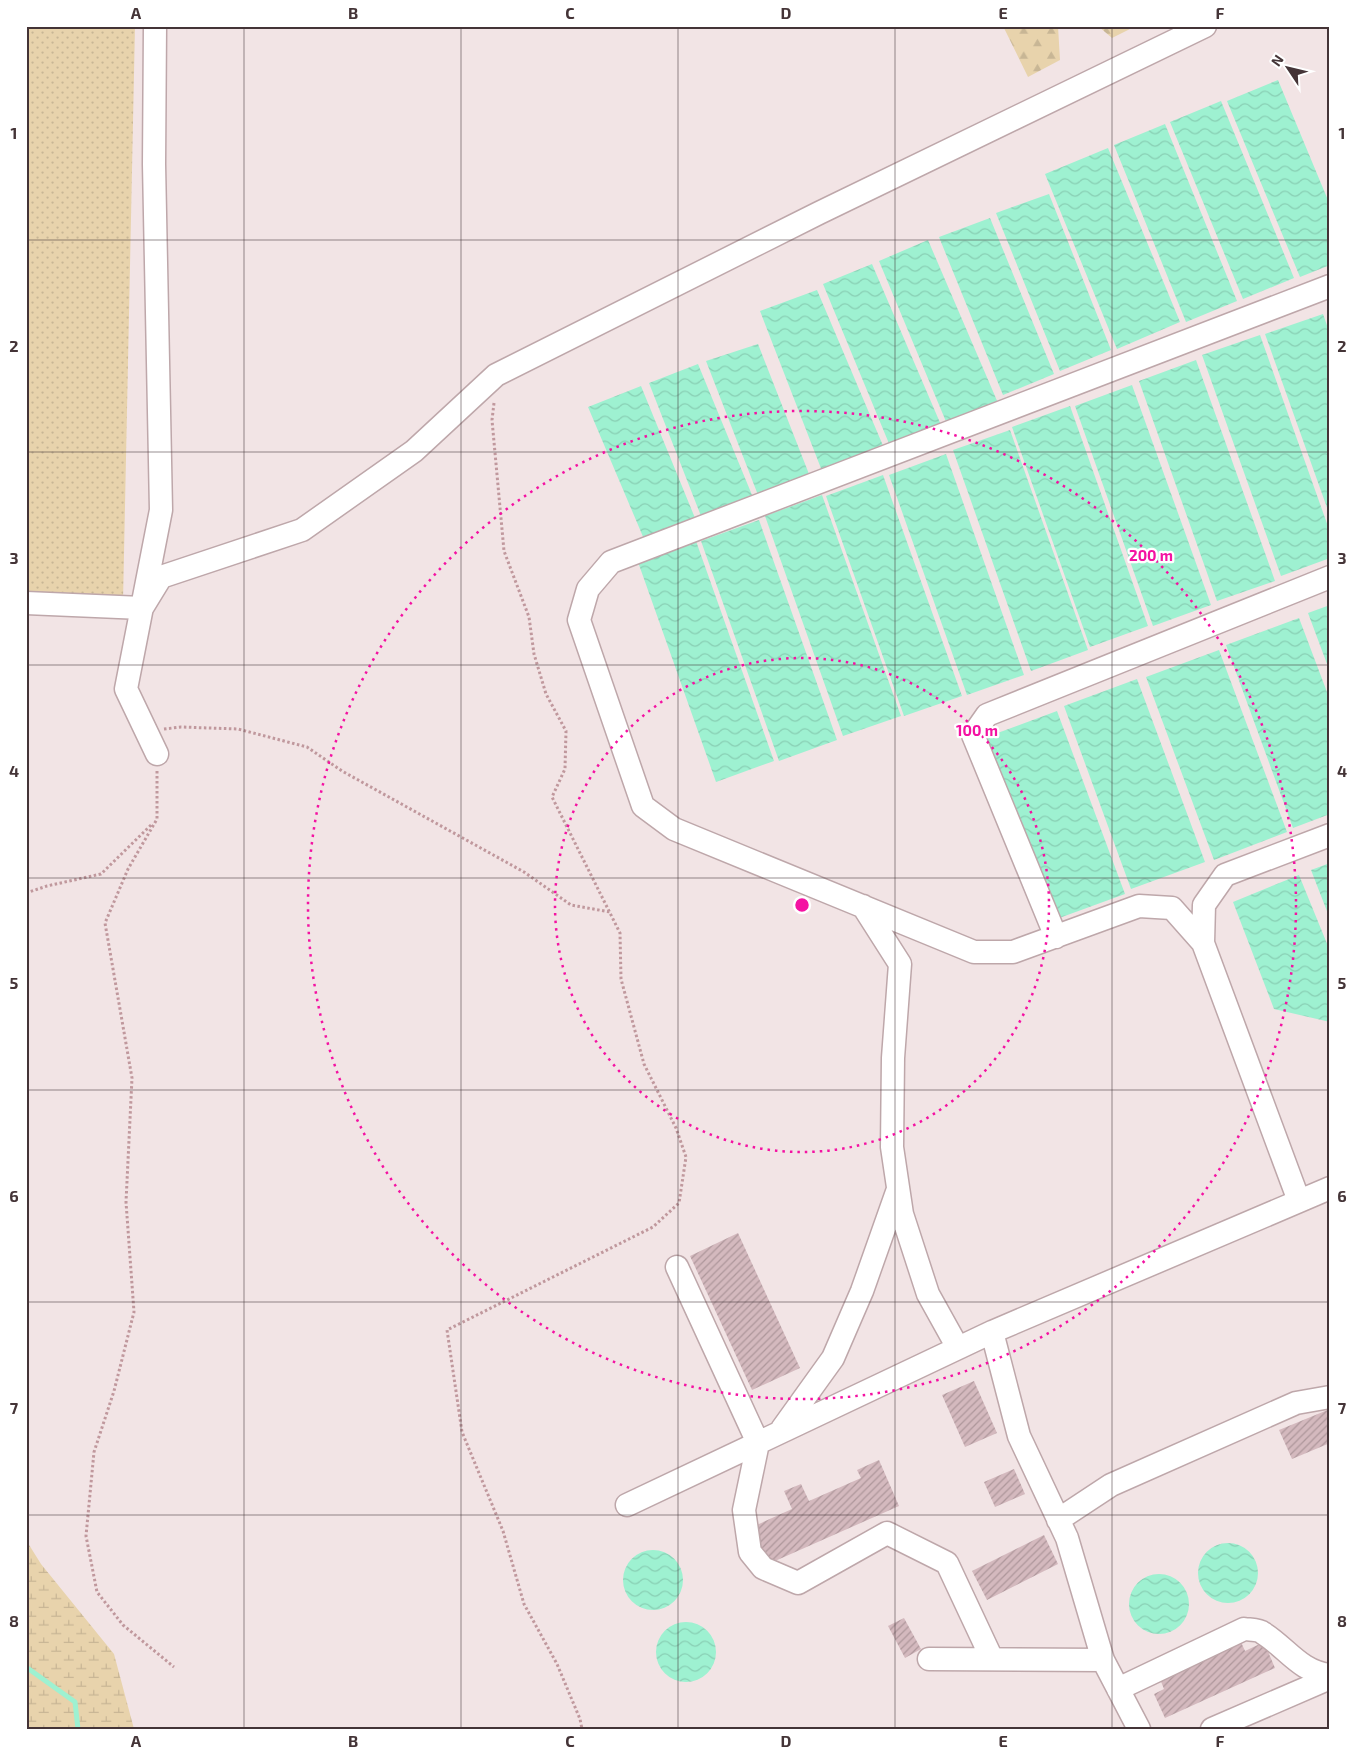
<svg xmlns="http://www.w3.org/2000/svg" width="1356" height="1755" viewBox="0 0 1356 1755" font-family="'Exo 2',sans-serif">
<style>
.forest{fill:url(#forest-firs)}
.wetland{fill:url(#wetland-marsh)}
.garden{fill:url(#garden-dots)}
.water{fill:url(#water-waves)}
.lines{fill:none;stroke-linecap:round;stroke-linejoin:round}
.stream{stroke:#9ef1d1;stroke-width:5}
.building{fill:url(#building-hatch)}
.minor-casing{stroke:#bea7aa;stroke-width:25}
.path{stroke:#c0989d;stroke-width:3;stroke-dasharray:2.5 2.5;stroke-linecap:butt}
.minor{stroke:#fff;stroke-width:22}
.grid{fill:none;stroke:#443437;stroke-width:1;stroke-opacity:0.55}
.ring{fill:none;stroke:#f412a2;stroke-width:2.5;stroke-dasharray:2.5 5}
.centre{fill:#f412a2;stroke:#fff;stroke-width:2.5}
.ring-label{font-size:15px;text-anchor:middle;font-weight:bold;fill:#f412a2;stroke:#fff;stroke-width:4.5;stroke-linejoin:round;paint-order:stroke}
.neatline{fill:none;stroke:#443437;stroke-width:2}
.grid-label{font-size:16px;text-anchor:middle;font-weight:bold;fill:#443437}
</style>
<defs>
<pattern id="forest-firs" width="22" height="20" patternUnits="userSpaceOnUse" patternTransform="scale(1.25)"><rect width="22" height="20" fill="#e8d3ac"/><path d="M5 1l3.5 6h-7zM16 11l3.5 6h-7z" fill="#c8b695"/></pattern>
<pattern id="wetland-marsh" width="20" height="14" patternUnits="userSpaceOnUse" patternTransform="scale(1.25)"><rect width="20" height="14" fill="#e8d3ac"/><path d="M1 5h8M5 5V1M11 12h8M15 12V8" fill="none" stroke="#c8b695"/></pattern>
<pattern id="garden-dots" width="8" height="8" patternUnits="userSpaceOnUse" patternTransform="scale(1.25)"><rect width="8" height="8" fill="#e8d3ac"/><path d="M2 2h.1M6 6h.1" fill="none" stroke="#c8b695" stroke-width="1.8" stroke-linecap="round"/></pattern>
<pattern id="water-waves" width="16" height="10" patternUnits="userSpaceOnUse" patternTransform="scale(1.25)"><rect width="16" height="10" fill="#9ef1d1"/><path d="M0 5q4-4 8 0t8 0" fill="none" stroke="#89cfb4"/></pattern>
<pattern id="building-hatch" width="6" height="6" patternUnits="userSpaceOnUse" patternTransform="scale(1.25)"><rect width="6" height="6" fill="#d4b9be"/><path d="M-1 1l2-2M0 6l6-6M5 7l2-2" fill="none" stroke="#ae979b"/></pattern>
</defs>
<rect width="100%" height="100%" fill="#f2e4e5"/>
<path class="forest" d="M1003,26H1058L1060,60L1028,77Z
M1098,26H1136L1112,38Z"/>
<path class="wetland" d="M26,1540L41,1564L114,1654L134,1729H26Z"/>
<path class="garden" d="M26,26H135L123,602L26,592Z"/>
<path class="water" d="M1278,80L1330,205V265L1300,277L1227,101Z
M1221,101L1294,278L1243,299L1170,122Z
M1165,124L1237,301L1186,322L1114,145Z
M1108,148L1180,322L1117,349L1045,174Z
M1049,194L1111,350L1060,371L996,213Z
M990,218L1054,374L1003,395L939,237Z
M928,240L998,403L947,424L879,261Z
M872,264L941,425L890,446L823,284Z
M817,290L884,448L822,471L760,311Z
M1323,314L1330,334V516L1265,334Z
M1260,335L1330,532V558L1281,576L1202,355Z
M758,344L809,474L758,495L706,361Z
M1196,360L1275,581L1217,601L1139,381Z
M698,364L752,495L701,516L649,383Z
M1132,385L1211,605L1153,626L1075,406Z
M641,386L695,518L644,539L588,407Z
M1070,406L1148,626L1090,647L1012,427Z
M1010,430L1088,650L1031,671L953,450Z
M946,454L1024,675L967,695L889,475Z
M883,475L962,696L904,716L826,496Z
M822,495L901,716L843,736L765,516Z
M759,520L837,740L779,761L701,541Z
M696,541L774,761L716,782L638,562Z
M1330,605V672L1308,613Z
M1299,618L1330,700V814L1293,828L1226,645Z
M1219,650L1287,832L1214,860L1146,677Z
M1137,679L1205,862L1131,889L1064,706Z
M1057,711L1125,894L1051,921L984,738Z
M1330,863V919L1311,870Z
M1299,875L1330,951V1022L1274,1009L1233,902Z
M1198 1573a30 30 0 1 1 60 0a30 30 0 1 1-60 0Z
M623 1580a30 30 0 1 1 60 0a30 30 0 1 1-60 0Z
M1129 1604a30 30 0 1 1 60 0a30 30 0 1 1-60 0Z
M656 1652a30 30 0 1 1 60 0a30 30 0 1 1-60 0Z"/>
<g class="lines">
<path class="stream" d="M26,1667L75,1702L78,1729"/>
</g>
<path class="building" d="M738,1233L800,1368L752,1390L690,1256Z
M974,1381L997,1433L965,1447L942,1395Z
M1330,1409V1443L1292,1459L1279,1430Z
M879,1460L899,1506L766,1565L750,1528L792,1509L784,1491L801,1484L809,1501L861,1478L857,1470Z
M1014,1469L1025,1494L995,1507L984,1482Z
M1044,1535L1058,1564L987,1600L972,1571Z
M904,1618L921,1649L905,1658L888,1626Z
M1241,1642L1245,1651L1264,1642L1275,1668L1165,1718L1154,1694L1164,1689L1160,1679Z"/>
<g class="lines">
<defs>
<path id="minor" d="M155,26L154,164L161,510L126,689L157,754
M26,603L142,608L161,577L302,530L414,451L496,375L819,213L1205,26
M863,906L900,964L893,1058L892,1147L902,1214L928,1294L958,1348
M1056,937L973,735L987,715L1330,577
M1203,943L1204,905L1225,875L1330,835
M1299,1201L1203,943L1172,908L1139,906L1013,952H974L674,829L643,806L579,620L588,589L611,562L1330,286
M677,1267L758,1443L744,1510L750,1552L763,1568L798,1583L887,1533L947,1563L992,1659
M992,1332L1019,1436L1067,1538L1103,1660L1139,1729
M782,1429L833,1358L862,1291L897,1192
M627,1505L992,1332L1330,1188
M1058,1520L1111,1485L1296,1403L1330,1397
M929,1659L1103,1660
M1118,1689L1244,1629C1250,1630 1258,1629 1263,1633C1286,1647 1300,1672 1330,1675
M1212,1729L1330,1678"/>
</defs>
<use href="#minor" class="minor-casing"/>
<path class="path" d="M494,403L492,420L504,551L529,617L534,654L546,694L566,731L565,769L552,797L620,933L621,979L644,1064L676,1128L686,1157L679,1203L653,1227L447,1330L462,1432L503,1531L524,1604L557,1664L580,1719L582,1729
M164,729L181,727L238,729L307,747L342,771L524,872L571,905L610,912
M157,771V819L128,869L105,923L132,1078L126,1202L134,1312L114,1391L94,1452L86,1536L97,1592L123,1625L174,1667
M26,893L47,886L101,874L152,824"/>
<use href="#minor" class="minor"/>
</g>
<path class="grid" d="M244,26V1729M461,26V1729M678,26V1729M895,26V1729M1112,26V1729M26,240H1330M26,452H1330M26,665H1330M26,878H1330M26,1090H1330M26,1302H1330M26,1515H1330"/>
<g class="ring">
<circle cx="802" cy="905" r="247"/>
<circle cx="802" cy="905" r="494"/>
</g>
<circle cx="802" cy="905" r="8" class="centre"/>
<g class="ring-label">
<text x="1151" y="561">200 m</text>
<text x="977" y="736">100 m</text>
</g>
<rect width="1356" height="1755" fill="none" stroke="#ffffff" stroke-width="55"/>
<g transform="translate(1288 68) rotate(305)" stroke="#ffffff" stroke-width="4" paint-order="stroke">
<path d="M0-4L9 19L0 12L-9 19Z" fill="#443437"/>
<text y="-8" font-size="14" font-weight="bold" text-anchor="middle" fill="#443437">N</text>
</g>
<rect x="28" y="28" width="1300" height="1700" class="neatline"/>
<g class="grid-label">
<text x="136" y="19">A</text>
<text x="353" y="19">B</text>
<text x="570" y="19">C</text>
<text x="786" y="19">D</text>
<text x="1003" y="19">E</text>
<text x="1220" y="19">F</text>
<text x="14" y="139">1</text>
<text x="1342" y="139">1</text>
<text x="14" y="352">2</text>
<text x="1342" y="352">2</text>
<text x="14" y="564">3</text>
<text x="1342" y="564">3</text>
<text x="14" y="777">4</text>
<text x="1342" y="777">4</text>
<text x="14" y="989">5</text>
<text x="1342" y="989">5</text>
<text x="14" y="1202">6</text>
<text x="1342" y="1202">6</text>
<text x="14" y="1414">7</text>
<text x="1342" y="1414">7</text>
<text x="14" y="1627">8</text>
<text x="1342" y="1627">8</text>
<text x="136" y="1747">A</text>
<text x="353" y="1747">B</text>
<text x="570" y="1747">C</text>
<text x="786" y="1747">D</text>
<text x="1003" y="1747">E</text>
<text x="1220" y="1747">F</text>
</g>
</svg>
